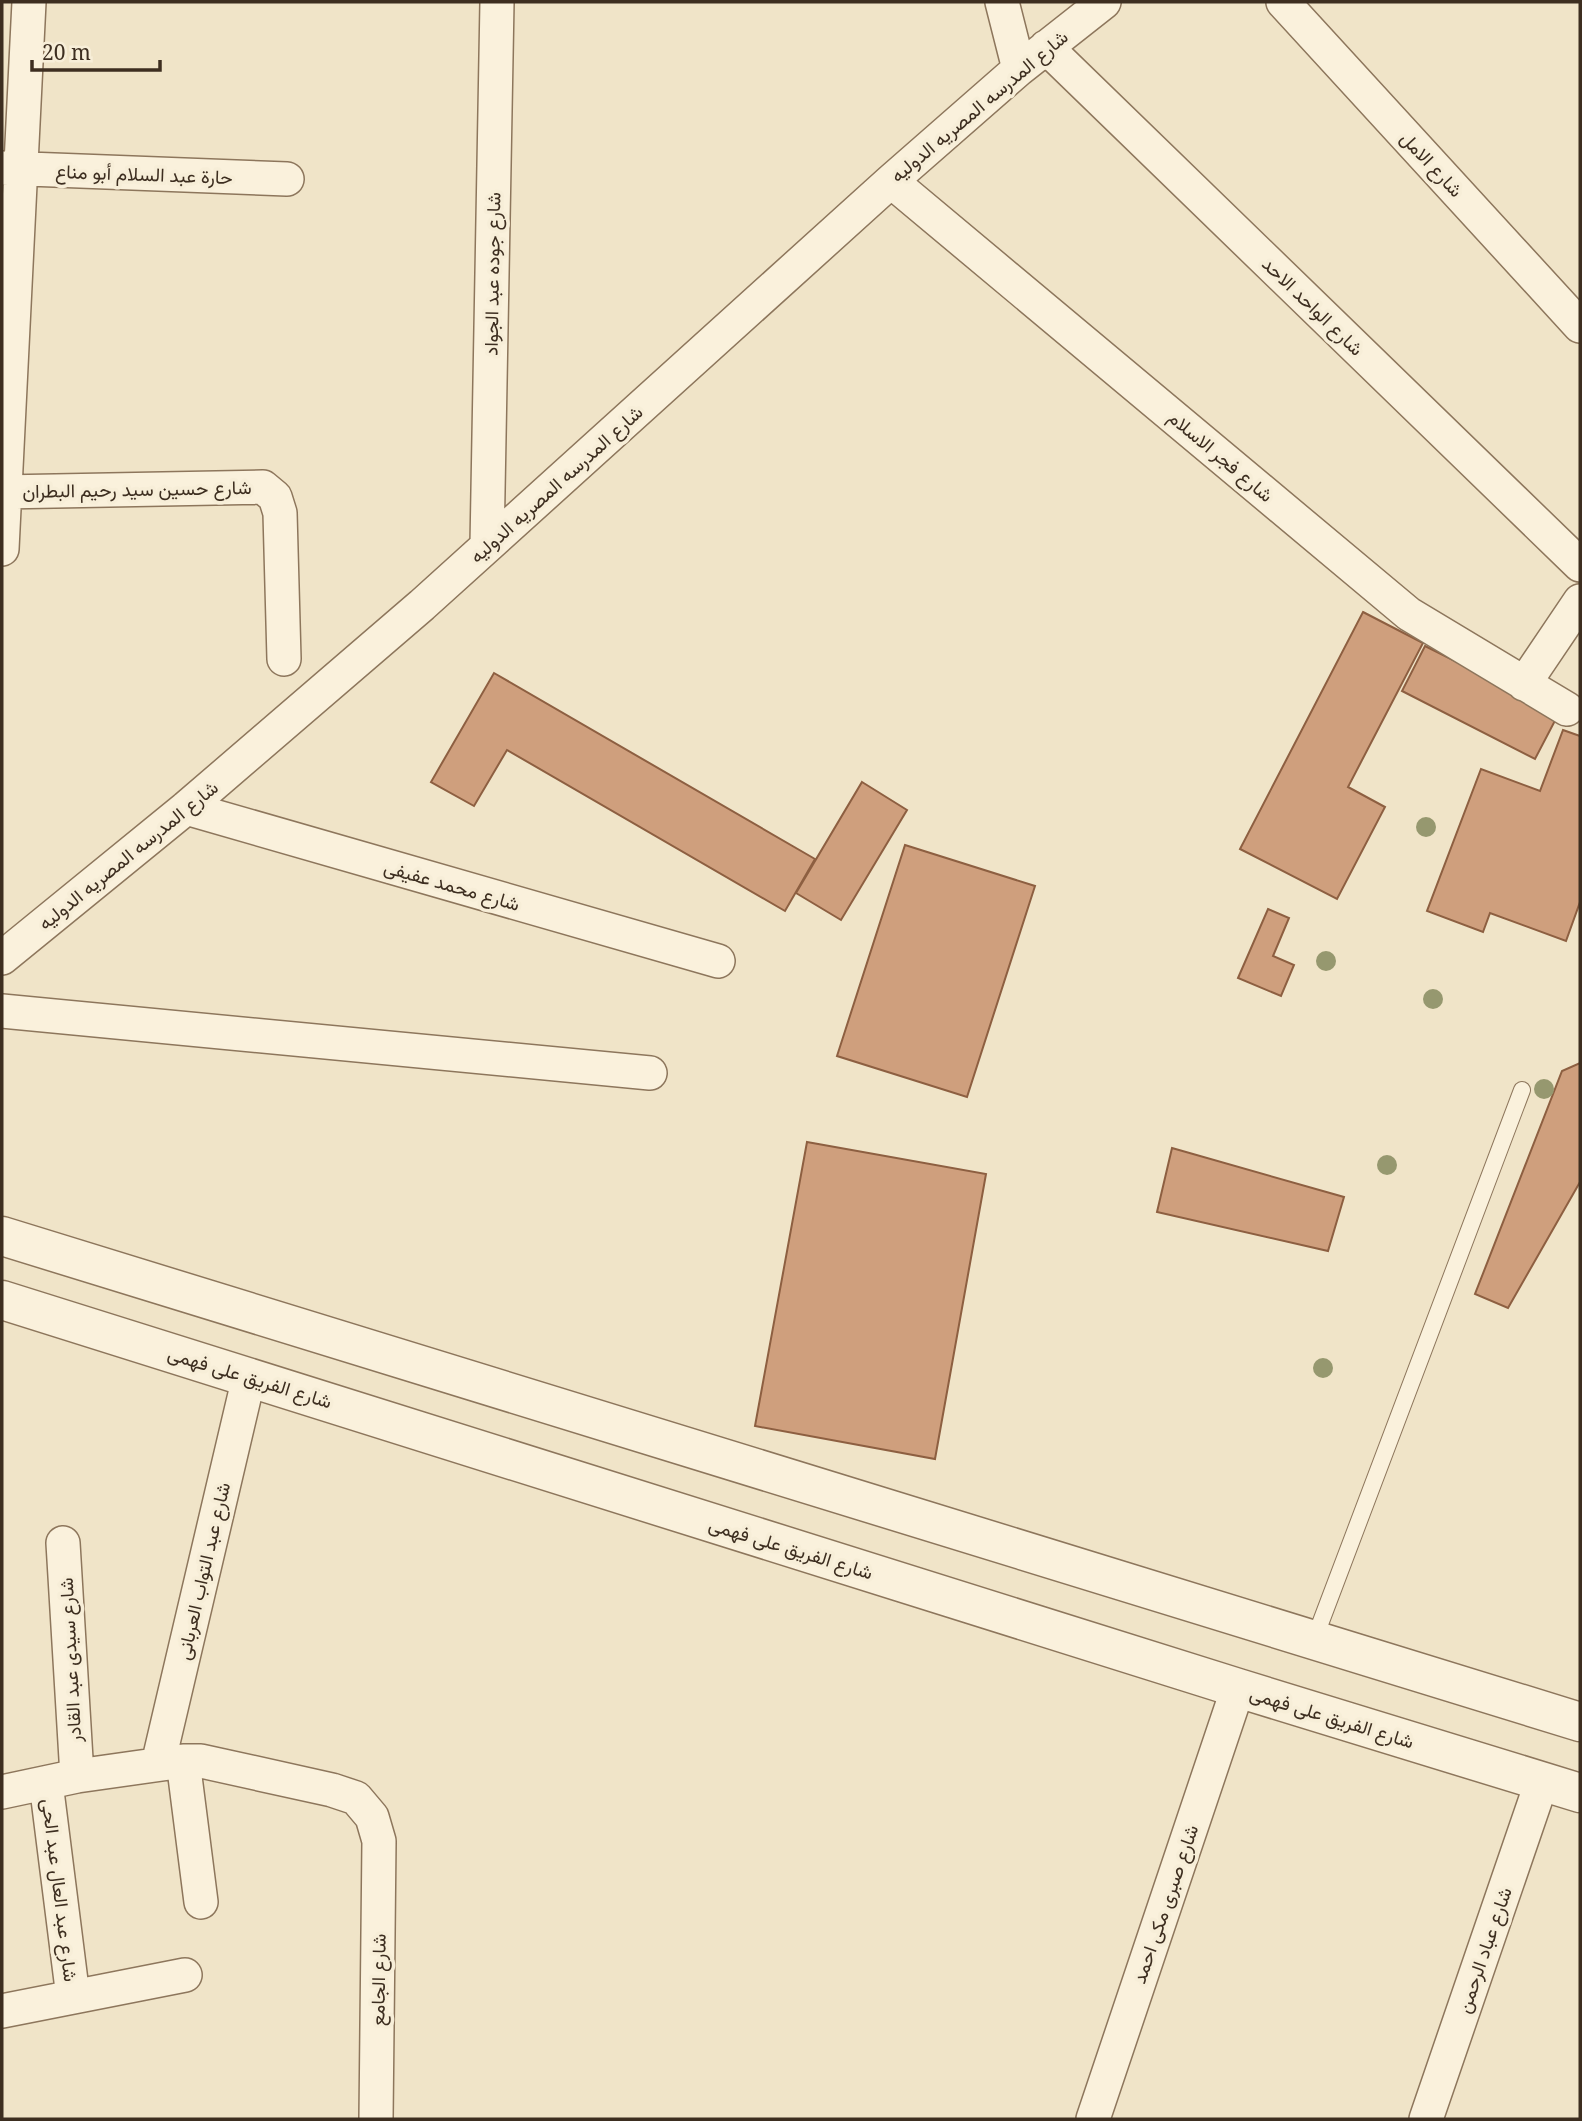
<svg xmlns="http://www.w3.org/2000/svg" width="1582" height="2121" viewBox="0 0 1582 2121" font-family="'Noto Serif',Vazirmatn,serif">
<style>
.building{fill:#cf9f7d;stroke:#8d5f41;stroke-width:2}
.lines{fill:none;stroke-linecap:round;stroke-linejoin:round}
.service-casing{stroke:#8d765c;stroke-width:18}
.minor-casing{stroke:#8d765c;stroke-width:36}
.tertiary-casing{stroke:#8d765c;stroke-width:41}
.service{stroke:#faf1dc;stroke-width:16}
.minor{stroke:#faf1dc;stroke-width:33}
.tertiary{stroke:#faf1dc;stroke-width:38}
.tree{fill:#96986f}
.labels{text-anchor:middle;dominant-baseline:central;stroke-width:7;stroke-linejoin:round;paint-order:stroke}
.street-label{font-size:19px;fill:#3d2e20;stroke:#f7eed8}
</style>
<rect width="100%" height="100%" fill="#f0e4c8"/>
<path class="building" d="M1363,612L1423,643L1348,787L1385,807L1337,899L1240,849Z
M1425,646L1559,713L1535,759L1402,691Z
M494,673L815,859L785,911L507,750L474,806L431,782Z
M1563,730L1580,736V902L1566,941L1490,913L1483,932L1427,911L1481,769L1540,791Z
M862,782L907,810L841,920L796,893Z
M905,845L1035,886L967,1097L837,1056Z
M1268,909L1289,918L1273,956L1294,965L1281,996L1238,978Z
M1580,1063V1182L1508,1308L1475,1294L1562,1071Z
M807,1142L986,1174L935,1459L755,1426Z
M1172,1148L1344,1197L1328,1251L1157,1212Z"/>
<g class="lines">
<defs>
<path id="service" d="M1314,1640L1522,1090"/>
<path id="minor" d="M1002,2L1019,69
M1283,2L1580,326
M1046,47L1580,565
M2,168L287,179
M891,181L1409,614L1567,709
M2,492L263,487L275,497L280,513L284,659
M487,545L497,2
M2,549L29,2
M1524,684L1580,601
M186,808L718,961
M2,958L186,808L422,605L891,181L1019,69L1104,2
M2,1011L650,1073
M63,1543L77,1776
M183,1761L201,1902
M158,1764L249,1377
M46,1783L73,1997
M2,1792L77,1776L183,1761H201L332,1790L356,1798L372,1817L379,1841L376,2119
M2,2011L185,1975
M1093,2119L1238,1688
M1426,2119L1542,1781"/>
<path id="tertiary" d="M2,1236L1580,1722
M2,1300L1238,1688L1580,1793"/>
</defs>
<use href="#service" class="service-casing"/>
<use href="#minor" class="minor-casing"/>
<use href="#tertiary" class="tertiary-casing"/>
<use href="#service" class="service"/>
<use href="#minor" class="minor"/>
<use href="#tertiary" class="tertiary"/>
</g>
<g class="tree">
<circle cx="1426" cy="827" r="10"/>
<circle cx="1326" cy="961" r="10"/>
<circle cx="1433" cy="999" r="10"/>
<circle cx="1544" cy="1089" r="10"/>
<circle cx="1387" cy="1165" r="10"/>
<circle cx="1323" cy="1368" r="10"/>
</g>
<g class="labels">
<g class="street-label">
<text transform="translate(979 106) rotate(-40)">شارع المدرسه المصريه الدوليه</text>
<text transform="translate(1432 164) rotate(47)">شارع الامل</text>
<text transform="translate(144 174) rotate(2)">حارة عبد السلام أبو مناع</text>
<text transform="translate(492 274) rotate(-89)">شارع جوده عبد الجواد</text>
<text transform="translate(1313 306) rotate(44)">شارع الواحد الاحد</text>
<text transform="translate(1221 456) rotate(40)">شارع فجر الاسلام</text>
<text transform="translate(556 484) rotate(-42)">شارع المدرسه المصريه الدوليه</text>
<text transform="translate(137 489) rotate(-1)">شارع حسين سيد رحيم البطران</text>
<text transform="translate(128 855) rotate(-39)">شارع المدرسه المصريه الدوليه</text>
<text transform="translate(452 885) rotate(16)">شارع محمد عفيفى</text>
<text transform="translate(250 1377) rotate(17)">شارع الفريق على فهمى</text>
<text transform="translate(791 1548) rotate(17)">شارع الفريق على فهمى</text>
<text transform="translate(203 1571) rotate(-77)">شارع عبد التواب العربانى</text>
<text transform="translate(70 1660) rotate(-93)">شارع سيدى عبد القادر</text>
<text transform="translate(1332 1717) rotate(17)">شارع الفريق على فهمى</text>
<text transform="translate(60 1890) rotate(83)">شارع عبد العال عبد الحى</text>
<text transform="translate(1165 1904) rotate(-71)">شارع صبرى مكى احمد</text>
<text transform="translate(1484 1950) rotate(-71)">شارع عباد الرحمن</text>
<text transform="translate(378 1980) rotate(-89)">شارع الجامع</text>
</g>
</g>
<rect width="1582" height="2121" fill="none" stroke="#3d2e20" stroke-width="7"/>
<path d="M32 60v10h128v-10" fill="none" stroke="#3d2e20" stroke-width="3.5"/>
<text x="42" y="60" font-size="21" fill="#3d2e20" stroke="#f7eed8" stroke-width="5" paint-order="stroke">20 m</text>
</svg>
